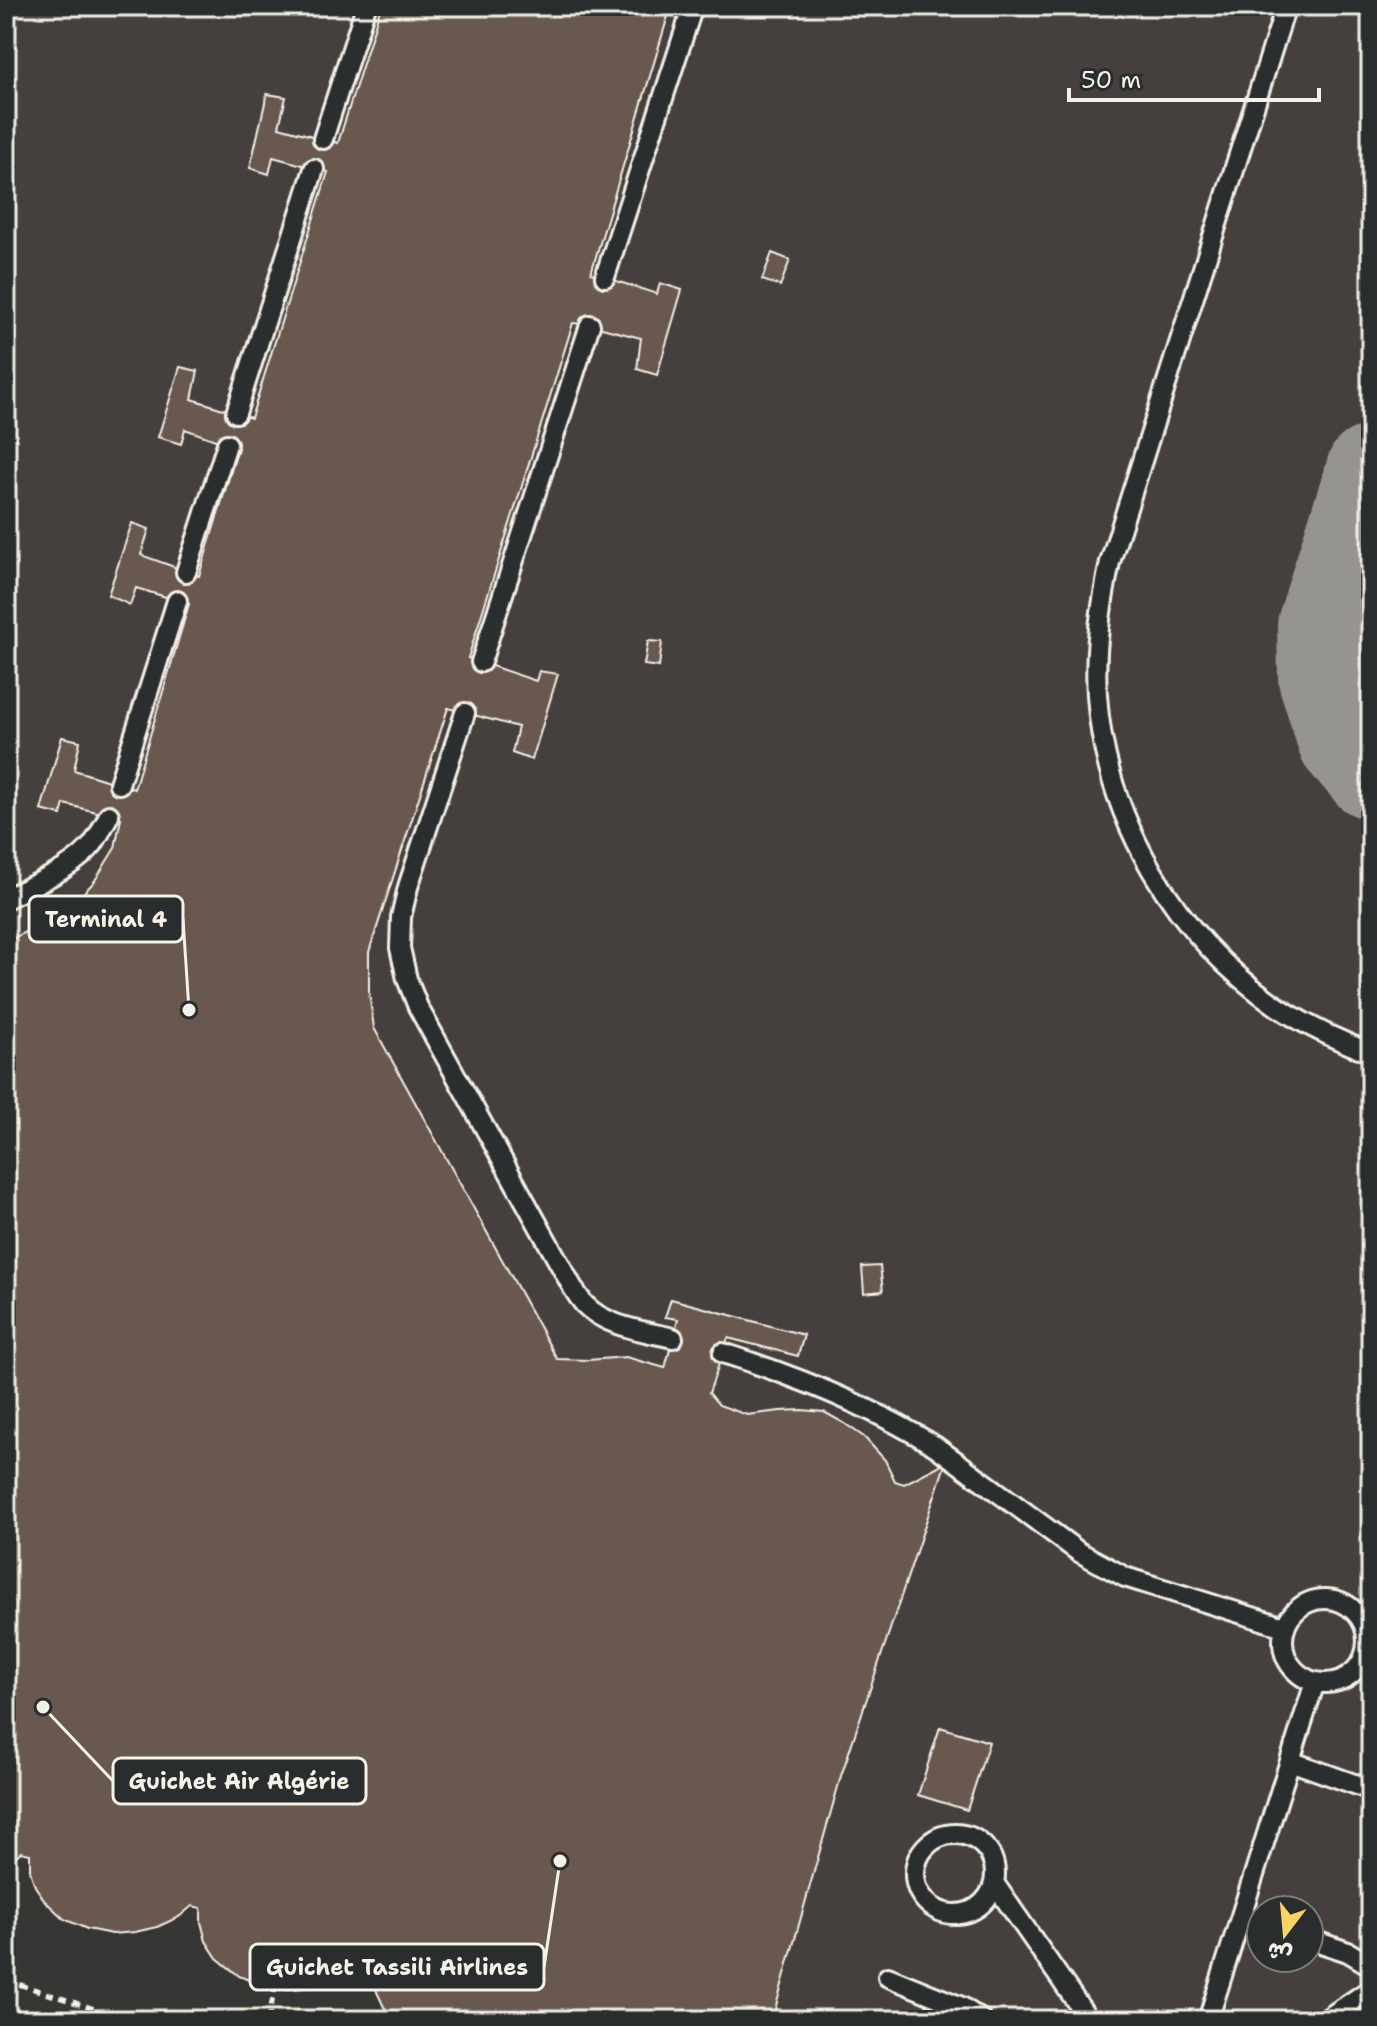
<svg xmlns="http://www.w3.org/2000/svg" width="1377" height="2026" viewBox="0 0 1377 2026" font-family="'Shantell Sans','Playpen Sans Arabic',sans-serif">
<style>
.built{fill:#45403d;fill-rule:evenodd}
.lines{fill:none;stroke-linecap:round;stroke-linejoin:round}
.taxiway{stroke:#95948e;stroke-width:90}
.building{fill:#685850;stroke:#f4f1e8;stroke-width:2}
.service-casing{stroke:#f4f1e8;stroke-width:24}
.path{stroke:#f4f1e8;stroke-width:5;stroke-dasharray:8 6;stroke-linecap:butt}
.service{stroke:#2a2d2e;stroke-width:18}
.leader{fill:none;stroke:#f4f1e8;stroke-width:3}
.callout-dot{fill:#f4f1e8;stroke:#2a2d2e;stroke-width:3}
.callout{fill:#2a2d2e;stroke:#f4f1e8;stroke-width:3}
.callout-label{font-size:22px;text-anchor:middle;font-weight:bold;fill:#f4f1e8}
</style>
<rect width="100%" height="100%" fill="#363635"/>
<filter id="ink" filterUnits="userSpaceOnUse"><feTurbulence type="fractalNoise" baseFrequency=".0125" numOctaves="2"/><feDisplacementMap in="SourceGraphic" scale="16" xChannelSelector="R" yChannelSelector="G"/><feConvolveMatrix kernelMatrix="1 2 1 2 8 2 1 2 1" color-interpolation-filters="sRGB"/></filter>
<g filter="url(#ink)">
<path class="built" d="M6,6H1371V2020H543L542,2018L535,2016L529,2020H395L384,2007L377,1992L370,1964L364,1962L345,1974L317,1986L294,1989H275L261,1985L239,1976L217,1958L206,1941L201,1922V1908L192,1906L179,1917L157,1927L135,1932L112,1934L87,1929L64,1919L45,1901L35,1886L30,1871L29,1854L20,1852L6,1864ZM1261,1910H1309V1958H1261Z"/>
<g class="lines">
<path class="taxiway" d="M1371,470L1322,625L1323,678L1343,742L1371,774"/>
</g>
<path class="building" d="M381,6H671L591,273L657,294L660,283L682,290L657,375L637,369L641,338L590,325L573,323L468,658L536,681L539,671L558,674L532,760L512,753L518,727L448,708L369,952V993L374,1028L557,1359L588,1360L626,1357L665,1368L678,1319L665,1317L671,1299L804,1335L798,1356L728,1338L709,1393L719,1405L747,1415L780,1411L802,1410L824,1412L844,1423L864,1437L885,1460L895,1481L904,1484L946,1462L841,1776L772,2020H543V2018L535,2016L529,2020H395L384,2007L377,1992L371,1964L364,1962L345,1974L317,1986L294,1989H275L261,1985L239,1976L217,1958L206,1941L201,1922V1908L192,1906L179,1917L157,1927L135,1932L112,1934L87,1929L64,1919L45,1901L35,1886L30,1871V1854L21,1852L6,1864V942L67,910L94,882L115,848L121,818L64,804L61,815L41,810L62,737L80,741L74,770L134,789L189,604L136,588L130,605L108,595L132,523L149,529L141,555L199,576L238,448L185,429L181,444L158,437L180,367L198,371L192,399L251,418L328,172L273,157L269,174L250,168L267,94L286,97L279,127L338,143Z
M772,253L790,260L780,286L762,280Z
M648,641L662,642L659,667L644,665Z
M880,1266L883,1291L864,1293L862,1267Z
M940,1727L989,1742L967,1810L918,1795Z"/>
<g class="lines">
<defs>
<path id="service" d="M1286,6L1110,562C1101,606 1094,650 1097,695C1105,819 1176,937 1278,1007C1307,1026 1339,1041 1371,1053
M323,139L366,6
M605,277L693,6
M236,413L314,169
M186,572L227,444
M481,662L590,325
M465,713L408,887L401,917L400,948L407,979L418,1007L573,1288C576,1293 580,1299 584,1304C606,1327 644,1331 673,1338
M119,784L177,601
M6,899C35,883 72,870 93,844C99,835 104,825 109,815
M723,1353C795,1376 871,1406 935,1446L1079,1552L1125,1577L1284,1627
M1283 1641a42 42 0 1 1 84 0a42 42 0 1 1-84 0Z
M1290,1761L1371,1790
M915 1874a40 40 0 1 1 80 0a40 40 0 1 1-80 0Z
M994,1883L1089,2020
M1240,1919L1261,1926
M1309,1939L1348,1952L1371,1966
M888,1977L962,2007L982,2020
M1208,2020L1315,1682
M1325,2020L1371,1989"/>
</defs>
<use href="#service" class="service-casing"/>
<path class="path" d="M6,1980L128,2020
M268,2020L275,1989"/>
<use href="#service" class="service"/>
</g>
</g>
<path class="leader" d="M189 1010L183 919M43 1707L113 1781M560 1861L544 1967"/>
<g class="callout-dot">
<circle cx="189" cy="1010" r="8"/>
<circle cx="43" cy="1707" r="8"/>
<circle cx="560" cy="1861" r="8"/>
</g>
<g class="callout">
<rect x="29" y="896" width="154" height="46" rx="8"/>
<rect x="113" y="1758" width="253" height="46" rx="8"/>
<rect x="250" y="1944" width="294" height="46" rx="8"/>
</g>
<g class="callout-label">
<text x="106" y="927">Terminal 4</text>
<text x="239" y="1789">Guichet Air Algérie</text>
<text x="397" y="1975">Guichet Tassili Airlines</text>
</g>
<rect width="1377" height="2026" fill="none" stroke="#2a2d2e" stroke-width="32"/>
<rect x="16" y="16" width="1345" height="1994" fill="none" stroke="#f4f1e8" stroke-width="3" filter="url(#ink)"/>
<g transform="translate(1285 1934) rotate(196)"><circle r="38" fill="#2a2d2e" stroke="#7b7b78" stroke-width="2"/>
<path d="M0-6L14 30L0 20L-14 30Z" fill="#ffd166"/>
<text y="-12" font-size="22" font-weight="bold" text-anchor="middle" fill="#f4f1e8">ش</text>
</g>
<path d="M1069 88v12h250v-12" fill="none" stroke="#f4f1e8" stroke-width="4"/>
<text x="1081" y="88" font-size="24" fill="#f4f1e8" stroke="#2a2d2e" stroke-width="6" paint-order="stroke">50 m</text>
</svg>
